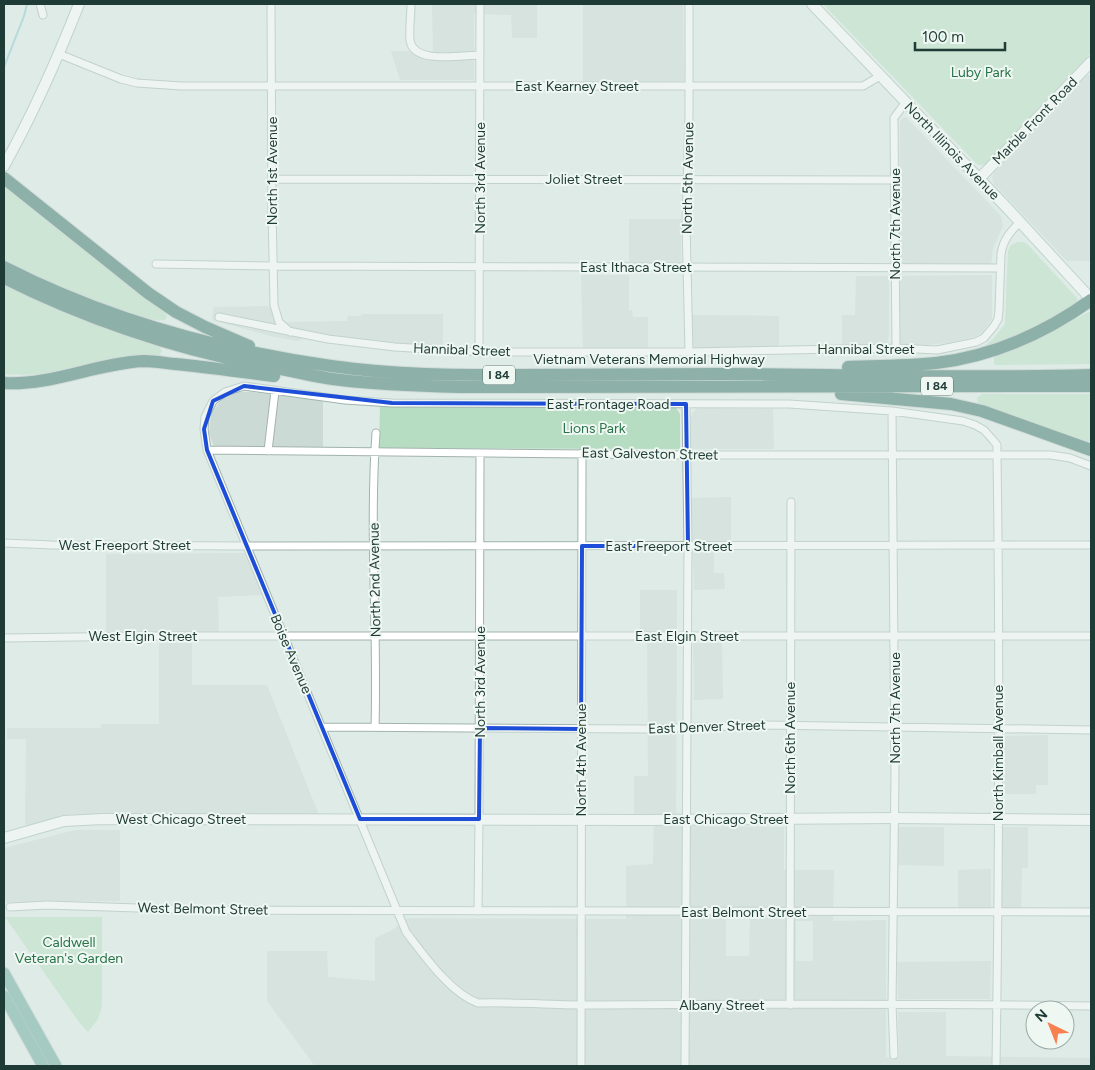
<svg xmlns="http://www.w3.org/2000/svg" width="1095" height="1070" viewBox="0 0 1095 1070" font-family="Figtree,sans-serif">
<style>
.built{fill:#ccdad5;fill-rule:evenodd}
.green{fill:#b6ddc2}
.lines{fill:none;stroke-linecap:round;stroke-linejoin:round}
.stream{stroke:#83c3d3;stroke-width:2}
.street-casing{stroke:#a1b3ad;stroke-width:9}
.secondary-casing{stroke:#9db7ae;stroke-width:12}
.primary-casing{stroke:#c0c8c6;stroke-width:13}
.highway-casing{stroke:#c0c8c6;stroke-width:14}
.street{stroke:#fff;stroke-width:7}
.secondary{stroke:#fff;stroke-width:10}
.primary{stroke:#61a294;stroke-width:11}
.highway{stroke:#2a685e;stroke-width:12}
.marked{fill:none;stroke:#1d4ed8;stroke-width:4;stroke-linejoin:round}
.labels{text-anchor:middle;dominant-baseline:central;stroke-width:4;stroke-linejoin:round;paint-order:stroke}
.shield{fill:#eff7f3;stroke:#5d736e;stroke-width:1}
.shield-label{font-size:12px;font-weight:bold;fill:#1f3b35}
.park-label{font-size:14px;fill:#287348;stroke:#eff7f3}
.street-label{font-size:14px;fill:#1f3b35;stroke:#eff7f3}
</style>
<rect width="100%" height="100%" fill="#deebe6"/>
<path class="built" d="M432,4H537V38H512L511,15L474,14V80H400L391,51H433Z
M583,4H683L684,81L583,82Z
M1091,74V261H1067L994,184L992,178L994,173L1035,129L1087,75Z
M906,117L1001,216L1003,226L993,248L991,266L899,264L900,122L902,118Z
M629,219H681V265H629Z
M581,275H629V310H632L633,317H648V350H583Z
M992,275V319L982,333L975,337L947,343L906,347L900,342L899,338L898,276Z
M856,276H889V334L887,343L884,346L842,348V315H855Z
M268,306L286,322L347,321L348,316H361V314H443V348L307,334L299,341L274,337L212,320L214,307Z
M691,315L779,316V349L698,350L692,346L691,341Z
M240,392H252L323,401V448L214,447L209,433L211,414L222,399L233,393Z
M697,408L773,409L774,449H691V417L693,412Z
M731,497V541H714V573H724L725,589L694,590L691,498Z
M244,553L263,595L218,597L219,635H106V554Z
M640,590H677L676,826L784,827V870H834L833,921L886,920V1057H899L898,1012H946V1056L1091,1058V1066H315L267,1001V951H327L328,977L375,981V938L391,931L408,918L626,919V866L653,864L654,816H634V776H648L647,633L640,632ZM726,919H750L749,956H726ZM796,921H813V961H796Z
M159,643H192V685H267L319,815L72,814L26,826L25,823L26,739H7V728H101V724H159Z
M693,643H722L723,699L694,700Z
M1048,735V785H1036V794H1002V736Z
M898,827H944V866L898,865Z
M1002,827H1028V868H1022L1021,909H1002Z
M75,830H120V901L4,902V848Z
M991,869V908H958V870Z
M991,961L990,999H898L897,962Z"/>
<path class="green" d="M823,4H1091V53L985,165H978Z
M6,186L114,274L165,312L167,317L165,320C146,325 27,272 4,260V191Z
M1018,242H1024L1028,245L1077,298V303L1032,331L988,348L986,345L994,338L1005,324L1008,251L1011,245Z
M4,284C44,304 85,323 128,336C139,339 157,341 162,351L159,356C110,364 52,378 4,374Z
M1089,312L1091,313V364L996,365L994,364V357L998,354L1037,340Z
M982,394H1091V444L979,405L977,398Z
M380,406L420,407L672,408H676L680,414V449L379,448Z
M5,917H102V1006L98,1019L88,1032L79,1022Z"/>
<g class="lines">
<path class="stream" d="M4,67L24,16L27,4"/>
<defs>
<path id="street" d="M40,4L43,15
M271,4L272,209L274,305L279,322L290,332
M411,4C411,15 409,28 410,40C413,65 462,55 480,55
M59,54L121,79L137,83L181,86H863L880,76
M272,179L895,180
M156,264L273,266L1000,268
M219,317L328,339L395,347L479,352H689L896,348L937,350L976,342L984,338L994,326L998,319L999,310L1001,254C1003,240 1010,232 1020,222
M896,348L894,118L905,103
M479,352L480,4
M689,352L686,223L689,113V4
M892,411L895,776L892,1004L894,1055
M207,450L686,455H1051L1070,458L1091,466
M268,451L275,391
M4,543L52,545L247,546L1091,545
M4,638L147,636H1091
M322,727L645,729L766,725L1091,730
M375,727C378,629 369,531 376,433
M10,907L47,905L198,910L1091,912
M478,911L479,819L480,453
M790,1005L791,502
M581,1066L582,453
M685,1066L688,546L686,404
M996,1066C999,863 1000,659 997,455V445L993,440L984,430L975,425L963,421L892,411L789,404L392,403L345,400L244,386L225,392L213,401L205,417L204,429L207,450L406,932C424,955 450,993 478,1003C516,1002 554,1005 592,1005C758,1004 925,1003 1091,1006"/>
<path id="secondary" d="M812,4L1009,210L1091,299
M4,166C33,114 57,60 79,4
M979,179L1091,62
M4,838L64,821L103,819L649,820L895,818L1091,820"/>
<path id="primary" d="M4,973L56,1066
M4,996L43,1066"/>
<path id="highway" d="M4,178L148,293L176,312L205,327L249,346
M4,267C106,319 218,350 331,366C394,375 457,375 520,375C586,375 653,374 720,374C843,374 967,379 1091,375
M4,278C92,322 184,352 281,369C301,373 321,378 341,380C381,385 422,386 462,387L1091,386
M848,367C877,366 907,366 936,363C993,356 1045,333 1091,300
M4,383C51,386 97,363 144,361C154,361 165,363 175,364C208,367 241,372 274,376
M841,394L951,404L982,411L1091,450"/>
</defs>
<use href="#street" class="street-casing"/>
<use href="#secondary" class="secondary-casing"/>
<use href="#primary" class="primary-casing"/>
<use href="#highway" class="highway-casing"/>
<use href="#street" class="street"/>
<use href="#secondary" class="secondary"/>
<use href="#primary" class="primary"/>
<use href="#highway" class="highway"/>
</g>
<path d="M0 0H1095V1070H0ZM244,386L392,403L686,404L688,546H582L581,729L480,728L479,819H360L207,450L204,429L213,401Z" fill="#deebe6" fill-opacity=".55" fill-rule="evenodd"/>
<path class="marked" d="M244,386L392,403L686,404L688,546H582L581,729L480,728L479,819H360L207,450L204,429L213,401Z"/>
<g class="labels">
<g class="shield">
<rect x="483" y="365.5" width="32" height="19" rx="4"/>
<rect x="921" y="376.5" width="32" height="19" rx="4"/>
</g>
<g class="shield-label">
<text x="499" y="375">I 84</text>
<text x="937" y="386">I 84</text>
</g>
<g class="park-label">
<text x="981" y="72">Luby Park</text>
<text x="594" y="428">Lions Park</text>
<text x="69" y="942">Caldwell<tspan x="69" dy="16">Veteran's Garden</tspan></text>
</g>
<g class="street-label">
<text x="577" y="86">East Kearney Street</text>
<text transform="translate(1035 121) rotate(-46)">Marble Front Road</text>
<text transform="translate(952 151) rotate(46)">North Illinois Avenue</text>
<text transform="translate(272 171) rotate(-90)">North 1st Avenue</text>
<text transform="translate(480 178) rotate(-90)">North 3rd Avenue</text>
<text transform="translate(688 178) rotate(-89)">North 5th Avenue</text>
<text x="584" y="179">Joliet Street</text>
<text transform="translate(895 224) rotate(-90)">North 7th Avenue</text>
<text x="636" y="267">East Ithaca Street</text>
<text x="866" y="349">Hannibal Street</text>
<text transform="translate(462 350) rotate(2)">Hannibal Street</text>
<text x="649" y="359">Vietnam Veterans Memorial Highway</text>
<text x="608" y="404">East Frontage Road</text>
<text transform="translate(650 454) rotate(1)">East Galveston Street</text>
<text x="125" y="545">West Freeport Street</text>
<text x="669" y="546">East Freeport Street</text>
<text transform="translate(375 580) rotate(-91)">North 2nd Avenue</text>
<text x="143" y="636">West Elgin Street</text>
<text x="687" y="636">East Elgin Street</text>
<text transform="translate(291 654) rotate(67)">Boise Avenue</text>
<text transform="translate(480 682) rotate(-90)">North 3rd Avenue</text>
<text transform="translate(895 708) rotate(-90)">North 7th Avenue</text>
<text transform="translate(707 727) rotate(-2)">East Denver Street</text>
<text transform="translate(790 738) rotate(-90)">North 6th Avenue</text>
<text transform="translate(998 753) rotate(-90)">North Kimball Avenue</text>
<text transform="translate(581 760) rotate(-90)">North 4th Avenue</text>
<text x="181" y="819">West Chicago Street</text>
<text x="726" y="819">East Chicago Street</text>
<text transform="translate(203 909) rotate(1)">West Belmont Street</text>
<text x="744" y="912">East Belmont Street</text>
<text x="722" y="1005">Albany Street</text>
</g>
</g>
<rect width="1095" height="1070" fill="none" stroke="#1f3b35" stroke-width="10"/>
<g transform="translate(1050 1025) rotate(317)"><circle r="24" fill="#eff7f3" stroke="#9caca7"/>
<path d="M0-4L9 19L0 12L-9 19Z" fill="#f8804f"/>
<text y="-8" font-size="14" font-weight="bold" text-anchor="middle" fill="#1f3b35">N</text>
</g>
<path d="M915 42v8h90v-8" fill="none" stroke="#1f3b35" stroke-width="2.5"/>
<text x="922" y="42" font-size="15" fill="#1f3b35" stroke="#eff7f3" stroke-width="4" paint-order="stroke">100 m</text>
</svg>
